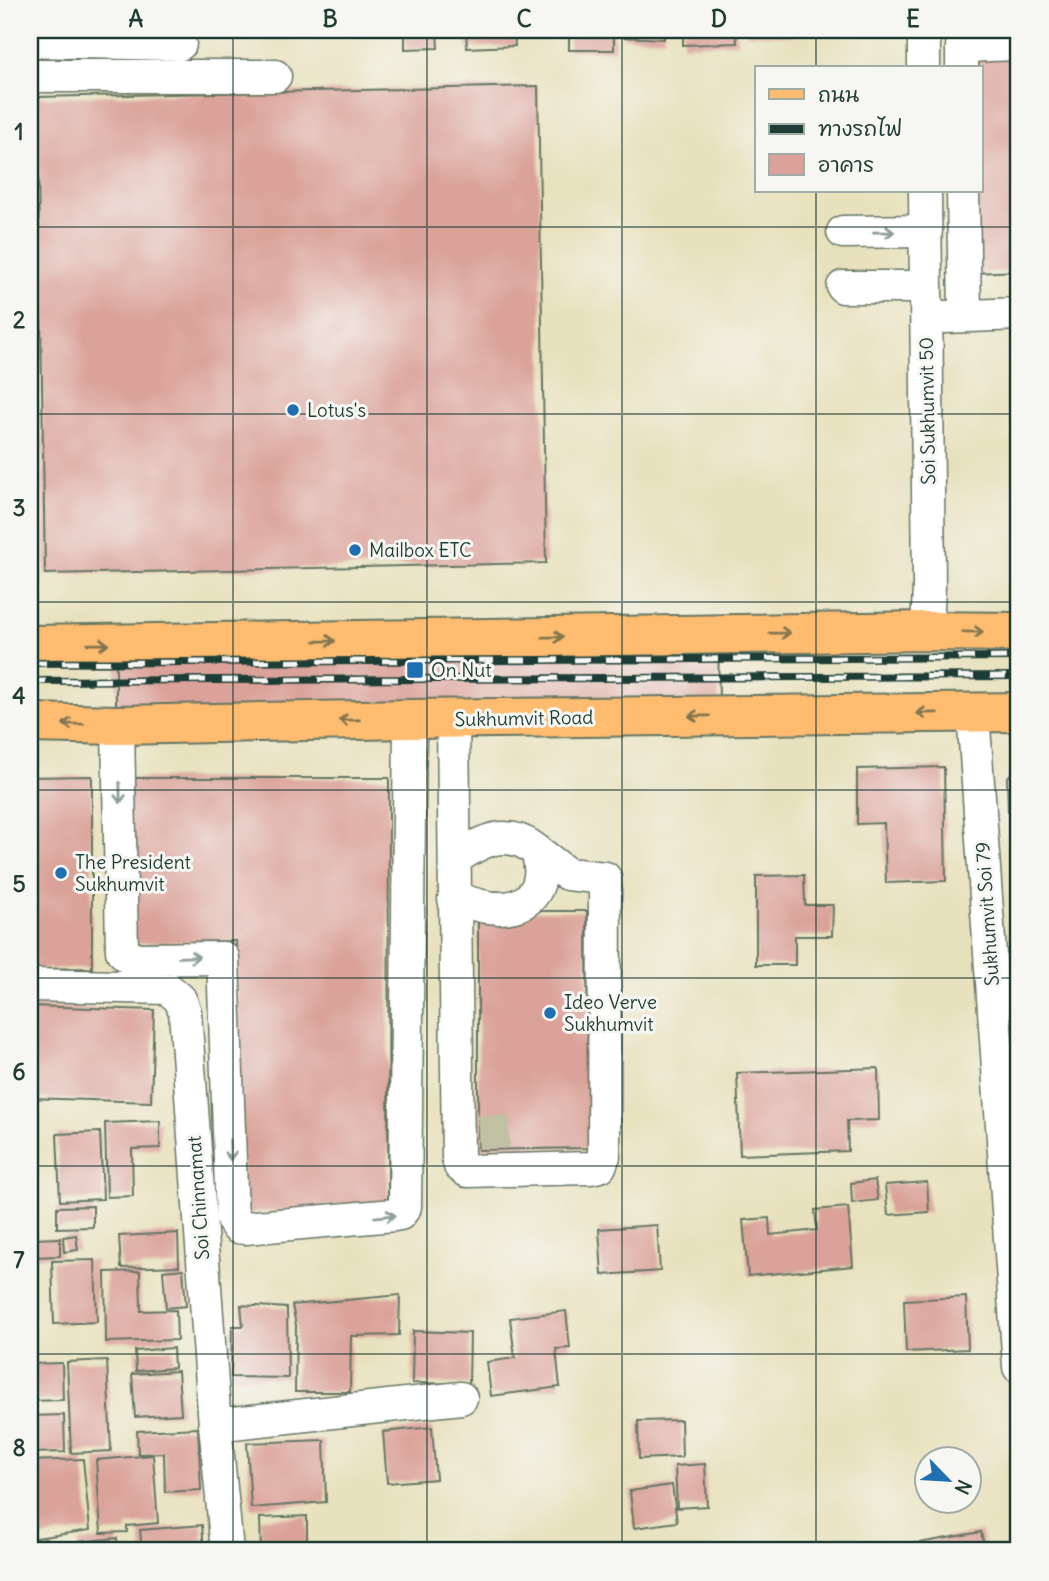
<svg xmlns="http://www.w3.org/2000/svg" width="1049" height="1581" viewBox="0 0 1049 1581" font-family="Delius,'Playpen Sans Thai',sans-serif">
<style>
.building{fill:#daa299}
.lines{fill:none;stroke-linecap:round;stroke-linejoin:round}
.minor-tunnel{stroke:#c0c0a2;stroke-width:32;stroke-dasharray:32 16;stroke-linecap:butt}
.minor-casing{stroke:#657664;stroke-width:35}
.major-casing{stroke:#657664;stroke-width:42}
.minor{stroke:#fff;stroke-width:32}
.major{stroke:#febc70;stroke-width:38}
.rail-casing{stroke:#1f3d34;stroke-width:8}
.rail{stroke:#f6f6f2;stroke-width:5;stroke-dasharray:16;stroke-linecap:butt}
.oneway{stroke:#8f9e9a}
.oneway2{stroke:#83764f}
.grid{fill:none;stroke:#1f3d34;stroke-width:2;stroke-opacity:0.55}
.poi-dot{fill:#1f6fb2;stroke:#f6f6f2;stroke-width:2.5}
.labels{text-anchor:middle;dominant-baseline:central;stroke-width:6;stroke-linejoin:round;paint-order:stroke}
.poi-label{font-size:19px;fill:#1f3d34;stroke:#f6f6f2;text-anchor:start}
.street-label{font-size:19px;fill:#1f3d34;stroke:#f6f6f2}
.neatline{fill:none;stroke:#1f3d34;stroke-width:2.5}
.grid-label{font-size:23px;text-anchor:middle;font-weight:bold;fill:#1f3d34}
</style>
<rect width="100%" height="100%" fill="#f6f6f2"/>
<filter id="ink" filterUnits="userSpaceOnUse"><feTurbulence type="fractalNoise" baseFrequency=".0143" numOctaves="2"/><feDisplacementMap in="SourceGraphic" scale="14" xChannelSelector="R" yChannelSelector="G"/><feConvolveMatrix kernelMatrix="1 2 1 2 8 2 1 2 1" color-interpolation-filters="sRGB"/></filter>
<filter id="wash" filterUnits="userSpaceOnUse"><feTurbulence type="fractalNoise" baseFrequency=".00686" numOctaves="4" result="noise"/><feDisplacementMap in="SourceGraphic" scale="28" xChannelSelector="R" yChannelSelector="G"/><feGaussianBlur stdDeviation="1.57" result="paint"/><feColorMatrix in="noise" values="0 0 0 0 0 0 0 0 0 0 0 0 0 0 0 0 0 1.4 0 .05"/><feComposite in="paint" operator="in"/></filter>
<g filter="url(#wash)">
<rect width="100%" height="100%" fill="#e8e1bd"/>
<g id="blocks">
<path class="building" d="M405,30H437L438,48L405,49Z
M466,30H514L515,46L467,48Z
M569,30H614V50H569Z
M623,30H664V39L623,37Z
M683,30H736L737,43L683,45Z
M746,30H795V36L746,34Z
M1019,52V271L974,273L973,191H981V68H970V54Z
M538,86L546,563L45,574L41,321L30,322V238H39L37,97Z
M718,625L719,708L116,714V630Z
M1019,766V812H1008L1007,778Z
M944,767L946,881L886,883L884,823L857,824V769Z
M92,776V968L30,969V777Z
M128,778H389L388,1202L244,1213L236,941L129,943Z
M1013,821H1019V978H1017Z
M804,875L805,905H833L832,936H795V965H756V876Z
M512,911H587L588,1148L478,1150V918Z
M30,1006L154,1010L151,1102L30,1098Z
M878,1068L879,1120L847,1121L848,1151L740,1155L737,1073Z
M160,1121V1148L132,1149L133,1196L107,1197L105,1123Z
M100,1132L103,1199L60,1201L57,1134Z
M875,1180L878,1200L852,1203L851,1183Z
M927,1182L929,1212L888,1215L885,1185Z
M93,1206V1227L57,1228V1207Z
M848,1207L853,1266L748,1276L743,1220L769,1218L770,1235L817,1230L815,1210Z
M657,1225L660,1271L602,1275L599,1229Z
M178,1233L179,1266L121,1268L119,1236Z
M76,1235L78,1250L64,1252L63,1237Z
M60,1238V1256L32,1257V1239Z
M95,1260L97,1322L54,1324L52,1261Z
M183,1269L186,1306L166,1308L163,1271Z
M140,1271L141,1311L176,1310L177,1340L106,1342L105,1272Z
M400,1295L399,1335L351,1336L350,1392H295L296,1325L292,1305Z
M966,1297L968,1349L906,1352L904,1300Z
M241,1305L287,1308L288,1378L231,1377L232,1326H243Z
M566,1311L570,1348L556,1349L560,1387L491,1396L487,1362L515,1358L510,1318Z
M413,1331L470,1333L469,1384L412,1383Z
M173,1348L174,1368L136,1371L135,1351Z
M107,1360L111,1451L71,1453L67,1362Z
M62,1363L63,1400L30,1401V1364Z
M178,1371L181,1414L135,1417L132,1374Z
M64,1415L65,1452L30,1453V1416Z
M681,1420L682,1457L639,1459L638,1421Z
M432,1427L436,1479L387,1483L383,1432Z
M198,1428L201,1490L165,1492L164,1453L138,1454L137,1431Z
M324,1440L326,1502L251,1508L247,1443Z
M153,1455L158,1523L127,1526V1532L101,1533L96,1460Z
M83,1459L90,1530L30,1539V1461Z
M705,1464L707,1506L677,1508L675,1466Z
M672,1485L677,1522L634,1528L630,1491Z
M307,1516V1551H261L260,1518Z
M202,1525L204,1551H142L140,1530Z
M981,1532L985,1551H909L908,1545Z
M117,1538L118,1551H79L78,1542Z"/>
</g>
</g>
<g filter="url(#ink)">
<use href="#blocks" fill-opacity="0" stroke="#657664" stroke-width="2"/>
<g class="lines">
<path class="minor-tunnel" d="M478,1132L509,1131"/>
<defs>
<path id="minor" d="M924,30V68
M30,41L180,44
M962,68V46L1019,44
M30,76H275
M925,191L929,586L927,631
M963,191L965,316
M843,232L926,231
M843,287H926
M945,317L1019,314
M973,712L1019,1367
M453,719L458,1158L460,1166L467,1171L591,1168L600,1166L604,1156L605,878L567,874L537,851
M118,725L122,951L129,958L135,959L223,958L232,1219L237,1227L245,1228L394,1215L400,1214L405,1207L410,719
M454,899C466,901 476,905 487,907C527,913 549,890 537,851C508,827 482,840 455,859
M30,985L167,988L180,999L185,1012L215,1425L227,1551
M215,1425L461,1398"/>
<path id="major" d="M30,645L927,631L1019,632
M30,723L118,725L410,719L1019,712"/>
</defs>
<use href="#minor" class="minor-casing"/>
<use href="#major" class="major-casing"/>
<use href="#minor" class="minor"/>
<use href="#major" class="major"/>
<defs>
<path id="rail" d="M30,663L1019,657
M30,681L1019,676"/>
</defs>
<use href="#rail" class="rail-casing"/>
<use href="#rail" class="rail"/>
</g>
<defs><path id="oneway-shaft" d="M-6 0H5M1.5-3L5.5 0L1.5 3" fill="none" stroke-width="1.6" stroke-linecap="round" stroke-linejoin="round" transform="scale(1.75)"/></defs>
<g class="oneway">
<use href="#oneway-shaft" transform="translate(884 232) rotate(-1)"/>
<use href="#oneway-shaft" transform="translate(120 793) rotate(89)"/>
<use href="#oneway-shaft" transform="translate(189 957) rotate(-2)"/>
<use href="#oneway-shaft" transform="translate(230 1150) rotate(88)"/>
<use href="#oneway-shaft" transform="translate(385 1216) rotate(-6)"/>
</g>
<g class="oneway2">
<use href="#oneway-shaft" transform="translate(973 632) rotate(1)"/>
<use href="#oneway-shaft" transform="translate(780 633) rotate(-1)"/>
<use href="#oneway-shaft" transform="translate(553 637) rotate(-1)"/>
<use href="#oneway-shaft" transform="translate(325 641) rotate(-1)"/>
<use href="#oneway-shaft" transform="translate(98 644) rotate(-1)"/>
<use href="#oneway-shaft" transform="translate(927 713) rotate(179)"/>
<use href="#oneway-shaft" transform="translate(699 716) rotate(179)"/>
<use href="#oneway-shaft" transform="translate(349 720) rotate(179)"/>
<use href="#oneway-shaft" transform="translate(73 724) rotate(-179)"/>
</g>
</g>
<path class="grid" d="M233,30V1551M427,30V1551M622,30V1551M816,30V68M816,191V1551M30,227H1019M30,414H1019M30,602H1019M30,790H1019M30,978H1019M30,1166H1019M30,1354H1019"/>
<g class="poi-dot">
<circle cx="293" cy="410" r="7"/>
<circle cx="355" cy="550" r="7"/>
<rect x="406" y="661" width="18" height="18" rx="3.5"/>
<circle cx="61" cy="873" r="7"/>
<circle cx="550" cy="1013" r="7"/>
</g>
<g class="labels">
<g class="poi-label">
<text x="307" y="410">Lotus's</text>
<text x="369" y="550">Mailbox ETC</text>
<text x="431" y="670">On Nut</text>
<text x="75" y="862">The President<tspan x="75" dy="22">Sukhumvit</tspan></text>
<text x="564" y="1002">Ideo Verve<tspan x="564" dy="22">Sukhumvit</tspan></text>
</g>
<g class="street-label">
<text transform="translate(927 411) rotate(-91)">Soi Sukhumvit 50</text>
<text transform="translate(524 718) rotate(-1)">Sukhumvit Road</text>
<text transform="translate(987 914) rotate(-94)">Sukhumvit Soi 79</text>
<text transform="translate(198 1198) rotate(-94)">Soi Chinnamat</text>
</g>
</g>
<rect width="1049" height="1581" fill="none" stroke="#f6f6f2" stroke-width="77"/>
<rect x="755" y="66" width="228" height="126" fill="#f6f6f2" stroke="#a0aca6" stroke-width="2"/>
<rect x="769" y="89" width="35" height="10" fill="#febc70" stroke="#a0aca6" stroke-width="2"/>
<text x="818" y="102" font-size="21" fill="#1f3d34">ถนน</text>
<rect x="769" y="124" width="35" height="10" fill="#1f3d34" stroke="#a0aca6" stroke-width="2"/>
<text x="818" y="136" font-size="21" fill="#1f3d34">ทางรถไฟ</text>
<rect x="769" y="154" width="35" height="21" fill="#daa299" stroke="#a0aca6" stroke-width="2"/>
<text x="818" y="172" font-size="21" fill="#1f3d34">อาคาร</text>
<g transform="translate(948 1480) rotate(115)"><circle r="33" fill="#f6f6f2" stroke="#a0aca6" stroke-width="2"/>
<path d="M0-5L12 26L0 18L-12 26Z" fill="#1f6fb2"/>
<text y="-10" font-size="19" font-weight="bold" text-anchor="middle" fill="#1f3d34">N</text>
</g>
<rect x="38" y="38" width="972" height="1504" class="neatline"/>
<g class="grid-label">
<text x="136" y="27">A</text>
<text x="330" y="27">B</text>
<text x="524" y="27">C</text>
<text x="719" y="27">D</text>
<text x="913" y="27">E</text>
<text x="19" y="140">1</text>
<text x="19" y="328">2</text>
<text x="19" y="516">3</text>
<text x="19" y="704">4</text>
<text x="19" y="892">5</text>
<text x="19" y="1080">6</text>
<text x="19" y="1268">7</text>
<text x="19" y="1456">8</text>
</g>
</svg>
